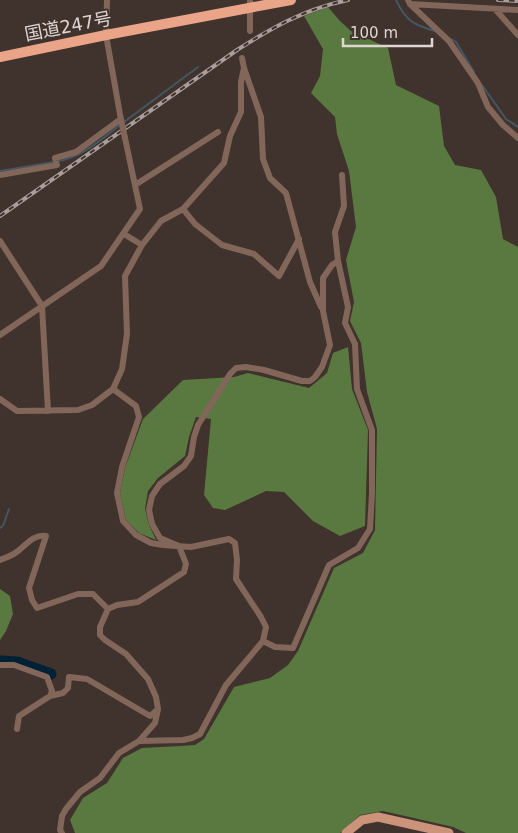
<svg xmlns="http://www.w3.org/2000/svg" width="518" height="833" viewBox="0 0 518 833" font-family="'DejaVu Sans','Noto Sans JP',sans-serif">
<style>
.forest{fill:#597940}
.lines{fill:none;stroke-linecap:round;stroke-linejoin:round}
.stream{stroke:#435764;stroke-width:2}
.river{stroke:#002135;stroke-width:11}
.minor{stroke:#82665a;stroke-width:6}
.major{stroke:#cc937b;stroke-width:9}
.highway{stroke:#eaa588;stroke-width:10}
.rail-casing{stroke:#a99e9a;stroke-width:4}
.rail{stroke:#40322c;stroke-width:2;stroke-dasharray:5.5;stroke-linecap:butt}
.minor-bridge{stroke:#82665a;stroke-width:6}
.labels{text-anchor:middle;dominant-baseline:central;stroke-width:4;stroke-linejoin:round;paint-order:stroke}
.street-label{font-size:18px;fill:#dfd6d2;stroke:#40322c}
</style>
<rect width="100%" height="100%" fill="#40322c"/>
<path class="forest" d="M328,7L340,21L351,31L388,48L396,85L439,106L444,146L455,165L481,170L496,197L503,239L518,247V833H466L453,827L383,811L360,815L340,833H75L70,820L83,798L107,783L123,758L142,748L180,746L195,745L204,739L234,687L270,678L288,665L298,651L334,568L363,553L375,530L377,429L367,392L361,343L350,321L354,302L346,260L356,227L349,171L337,134L335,117L311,93L320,76L323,49L304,16Z
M348,347L352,389L368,430L365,526L340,536L313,521L284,492L266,491L225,510L213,508L204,495L211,419L196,417L189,437L185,456L158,478L148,491L145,509L149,525L156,540L139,533L126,520L120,493L125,468L143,419L183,380L234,377L248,373L309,388L327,373L333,353Z
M0,589L10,596L13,614L6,631L0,640Z"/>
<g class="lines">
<path class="stream" d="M396,0C406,21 414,25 435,31
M451,39L456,42L474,72
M482,85L506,119L518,127
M124,122L198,67
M58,161C83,157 101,139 120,125
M0,171L54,162
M0,528L3,526L9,509"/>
<path class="river" d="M0,661L17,662L51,674"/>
<path class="minor" d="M107,0L106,35L121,120
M408,0L410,4L449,41L478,83L488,107L503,125L518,138
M410,4L518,10
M495,9L518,35
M250,31V0
M242,58L244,68L261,117L263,159L270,178L286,193L310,282L321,307
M0,175L57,165L55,158L76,152L121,119
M135,185L218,132
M183,209L195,224L222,245L254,254L279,276L299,239
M124,234L142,245
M0,241L42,306L48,411
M338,261L335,232L344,206L342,175
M0,335L101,266L140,209L125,138
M113,389L136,406L139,417L122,467L117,493L123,521L136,535L151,543L163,545L191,547L229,539L235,543L237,560L236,579L261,617L266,627L263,641L226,685L200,734L192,738L183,740L139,741
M0,399L17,411L78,410L92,405L113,389L122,369L127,334L125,276L142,245L161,221L183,209L224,163L230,136L241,112V82L244,68
M0,560C5,558 11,556 15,553C25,547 32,534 46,536L29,588L32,600L37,608L78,594H93L108,609
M0,665H14L47,677L52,691L50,696L19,716L17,729
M50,696L63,693L68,688L69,677L87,679L150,716L157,710
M62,833L60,830L62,816L66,809L80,792L100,778L119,753L139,741L155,723L158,709L156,697L148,679L126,654L105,640L100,635V627L108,609L117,605L138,602L184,572L186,564L179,546L160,538L152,524L149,510L152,496L160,484L184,466L191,456L194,437L198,425L230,374L236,368L246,367L264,370L302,381H310L315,377L322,367L330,345L323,311V278L332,265L338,261L348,307L345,323L355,344L357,389L372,430V493L370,529L358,548L329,565L293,648L275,647L263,641"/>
<path class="major" d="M346,833L362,820L378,817L449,833"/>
<path class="highway" d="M0,57L106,35L291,0"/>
<defs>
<path id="rail" d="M498,0L518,1
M0,216L237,50C273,27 305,9 348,0"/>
</defs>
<use href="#rail" class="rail-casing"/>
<use href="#rail" class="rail"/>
<path class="minor-bridge" d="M121,120L125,138"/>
</g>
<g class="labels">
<g class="street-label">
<text transform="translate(68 26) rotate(-11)">国道247号</text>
</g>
</g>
<path d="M343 38v8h89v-8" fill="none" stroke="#dfd6d2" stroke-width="2.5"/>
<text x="350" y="38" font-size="15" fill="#dfd6d2" stroke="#40322c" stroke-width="4" paint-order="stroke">100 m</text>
</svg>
